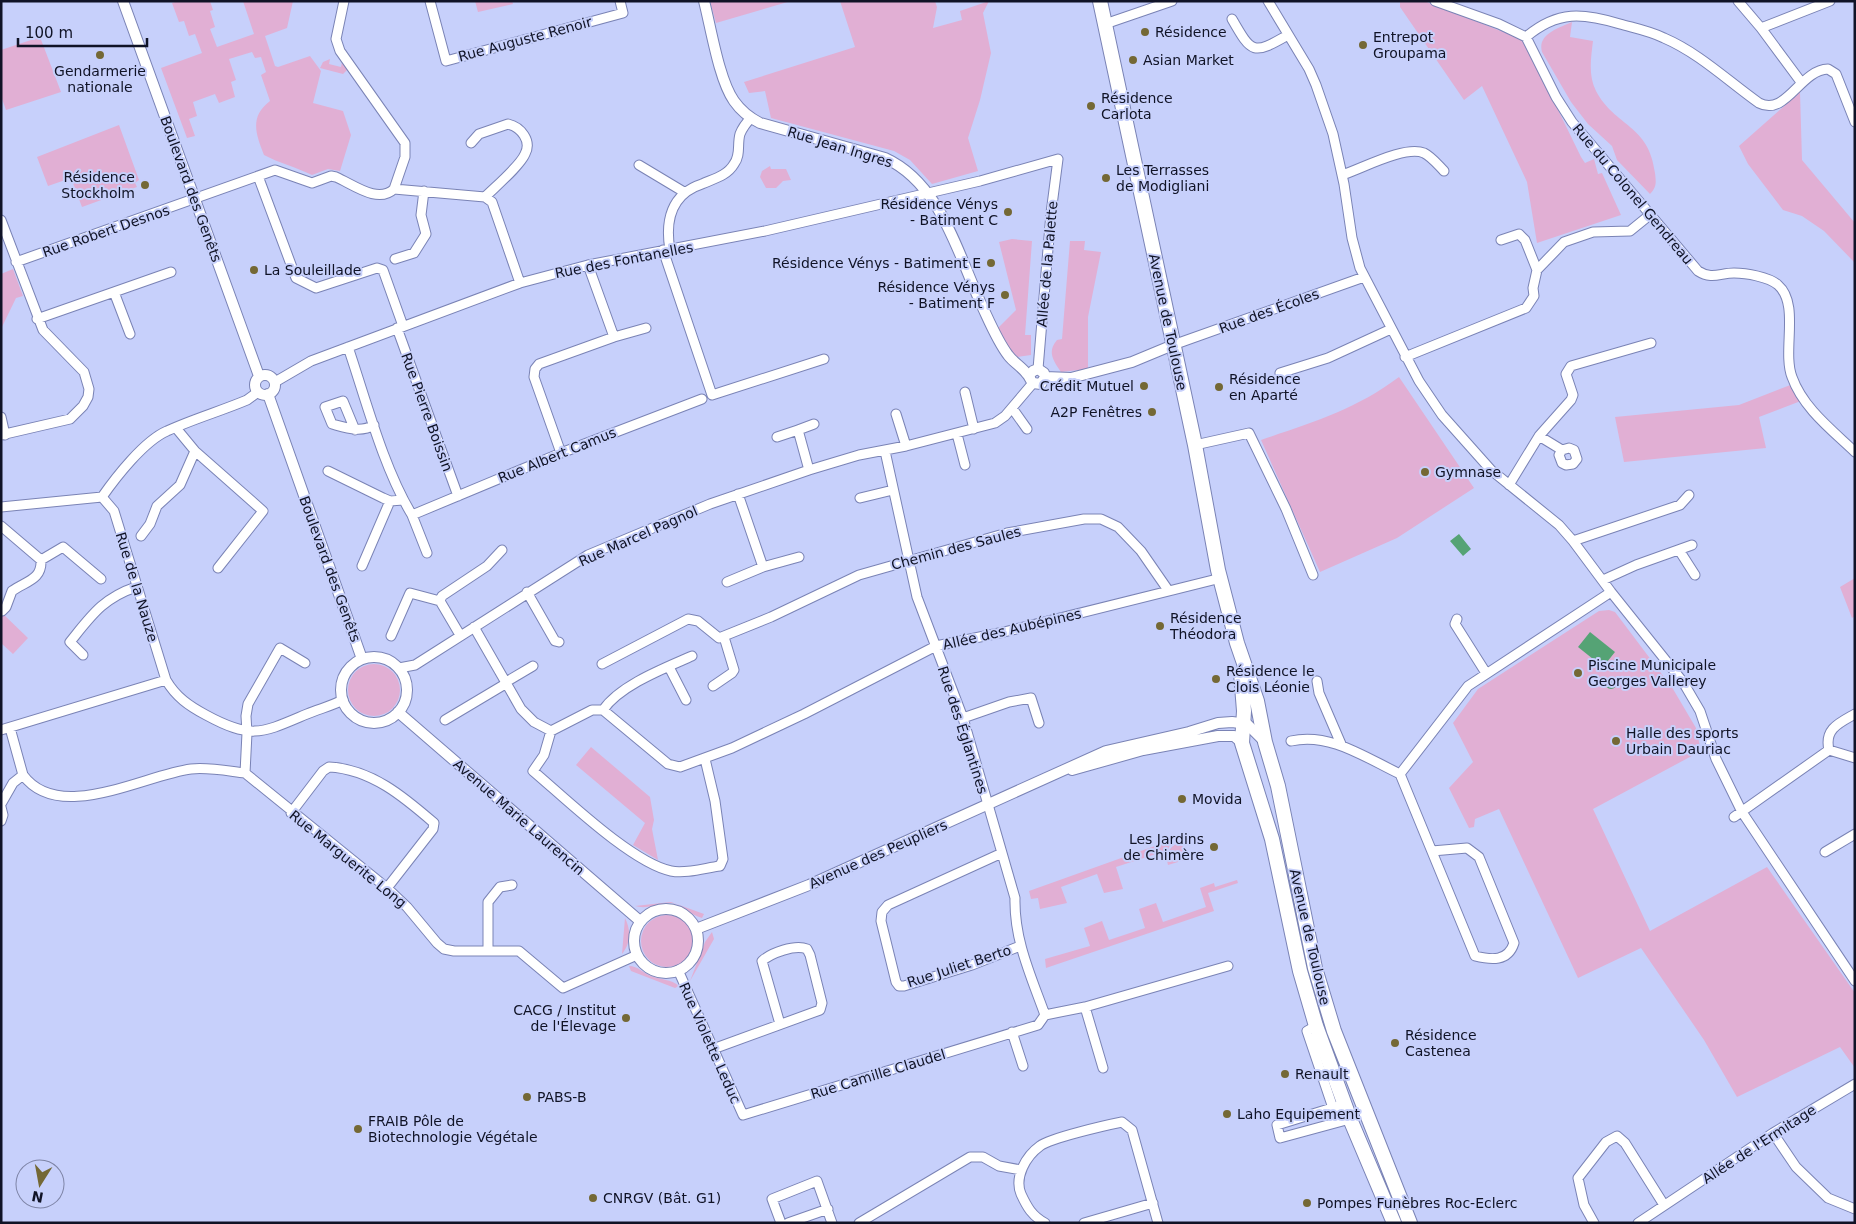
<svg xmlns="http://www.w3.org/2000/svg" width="1856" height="1224" viewBox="0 0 1856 1224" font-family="'DejaVu Sans',sans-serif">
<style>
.green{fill:#e1afd4}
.water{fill:#55a375}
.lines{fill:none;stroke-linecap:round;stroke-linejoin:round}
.minor-casing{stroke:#7a83b5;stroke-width:11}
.tertiary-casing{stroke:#7a83b5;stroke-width:12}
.primary-casing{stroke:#7a83b5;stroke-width:16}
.minor{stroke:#fff;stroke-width:9}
.tertiary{stroke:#fff;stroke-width:10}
.primary{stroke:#fff;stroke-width:14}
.poi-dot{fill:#746835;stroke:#c7d0fb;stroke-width:2}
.labels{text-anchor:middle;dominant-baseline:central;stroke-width:4;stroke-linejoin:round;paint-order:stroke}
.poi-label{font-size:14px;fill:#101326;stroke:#c7d0fb;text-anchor:start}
.street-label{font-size:14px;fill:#101326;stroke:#c7d0fb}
</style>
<rect width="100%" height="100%" fill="#c7d0fb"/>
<path class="green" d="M178,1H210L213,10L210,11L215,27L210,29L217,47L254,34L243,1H293L287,28L265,36L275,66L278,67L310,56L321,71L313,103L343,111L351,135L340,171L328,169L312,175C296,167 279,163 264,155C256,134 249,117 270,101L261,75L266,72L261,57L255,58L252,52L229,59L236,80L231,82L235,97L219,103L215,94L193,102L197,116L189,119L195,136L187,138L161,68L202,53L195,34L189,36L184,21L179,22L172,3Z
M475,1H512L513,4L478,12Z
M710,1H791L716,23Z
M840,1H935L937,7L933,28L962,20L960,11L989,1L983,13L991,53L980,100L968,138L978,171L932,184L910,160L894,151L771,118L765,91L749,93L744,82L855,47Z
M1400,1H1424L1524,40L1581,157L1585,163L1594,159L1598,174L1602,173L1621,215L1537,243L1527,182L1482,86L1464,100L1400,7Z
M1572,22L1570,37L1593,41C1591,58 1588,75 1596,91C1615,127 1649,124 1655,173C1656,182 1657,187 1650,194L1617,160L1612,146L1588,124L1571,102L1542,52C1537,34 1559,28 1572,22Z
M40,37L61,92L6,110L1,96V50Z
M330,59L329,64L341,67L342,62L350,67L343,74L320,68L323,62Z
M1800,92L1802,160L1855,223V263L1824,231L1802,216L1783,210L1748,164L1739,146Z
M119,125L139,180L135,183L137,187L82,207L71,178L48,186L37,157Z
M770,166L771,169H786L791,180L783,181L776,188H766L760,177L762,171Z
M1012,239L1032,241L1025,335H1031V355L1017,357L1006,345L997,329L1016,310L999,242Z
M1070,241H1085L1084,250L1101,252L1088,317V369L1061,372C1053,360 1047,352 1057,340L1062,339Z
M13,269L23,296L16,298L1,329V274Z
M1399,377L1474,488L1397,538L1320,572L1261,440C1313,422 1355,410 1399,377Z
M1793,384L1806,399L1759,417L1766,448L1624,462L1615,417L1739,405Z
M1855,578V616L1852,618L1840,587Z
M1609,610L1615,612L1673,689L1696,728L1701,751L1593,809L1650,931L1767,867L1855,993V1068L1840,1047L1737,1097L1704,1040L1641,948L1578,978L1499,809L1475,819L1474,827L1469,828L1449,788L1473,762L1453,723L1478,689L1599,611Z
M1,612L28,638L13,654L1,643Z
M348 690a26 26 0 1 1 52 0a26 26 0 1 1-52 0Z
M591,747L650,797L654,820L652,829L658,860L633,845L645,823L576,765Z
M1166,842L1170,845L1164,858L1161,859L1159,853L1116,867L1123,889L1104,893L1097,874L1061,887L1067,903L1040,909L1038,898L1031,899L1029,891Z
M1181,842L1188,859L1168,865C1165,854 1170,845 1181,842Z
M1237,880L1238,883L1208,893L1214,911L1046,968L1045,959L1090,946L1084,928L1102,921L1109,940L1145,928L1139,909L1156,903L1163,922L1206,907L1200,888L1214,883L1215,887Z
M671,902L704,914L702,918C690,915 684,905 672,903C660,902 648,910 635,906Z
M641 941a26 26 0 1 1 52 0a26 26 0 1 1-52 0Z
M625,918C631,930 631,943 622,954Z
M712,932L714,939L690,981L705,942Z
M629,966C638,966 643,973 651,976C661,980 671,979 679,986L675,988L631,971Z"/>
<path class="water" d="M1459,534L1471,549L1463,556L1450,541Z
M1590,632L1615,652L1603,667L1578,647Z
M1605 683a6 6 0 1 1 12 0a6 6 0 1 1-12 0Z"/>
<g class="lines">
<defs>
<path id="minor" d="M344,1L336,39L340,51L405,143V157L394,189
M430,1L446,61L623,13L620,1
M1268,1L1309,69L1316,85L1333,134L1344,184L1352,238L1360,268L1419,381L1442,415L1491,470L1559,525L1573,541L1611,592L1683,682L1700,711L1716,759L1742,812L1855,981
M1435,1L1499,24L1526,37L1556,97L1572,122L1698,271C1712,280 1720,273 1734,273C1746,273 1769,277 1778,285C1800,304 1782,351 1792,377C1803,408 1832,430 1855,452
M1738,1L1761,28
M1232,19C1252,54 1253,55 1288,35
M1105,24L1172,1
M1526,37C1558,10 1583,13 1620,24C1634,28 1650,31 1664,38C1699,53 1728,81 1759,103C1786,117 1800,70 1828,69L1836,74L1855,122
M1801,82L1761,28L1830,1
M471,143L479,134L508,124C521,127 532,141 525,154C520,166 495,187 485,197
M639,165L684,192
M1342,175C1361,169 1405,145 1424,153C1432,157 1438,165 1444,171
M258,176L296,278L316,288L377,268L383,270L403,326
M1,220L43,330L84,372L89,389L88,397L83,406L70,419L1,435
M1501,240L1519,234L1525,240L1537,270
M663,250L712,395L824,359
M670,250C665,221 671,194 702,184C713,179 727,176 734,164C741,155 737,144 740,134C742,129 747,122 751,118
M395,259L414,253L426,234L421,215L424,191
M16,262L275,170L312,183L331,176L336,177C354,185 378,204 394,189L485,197L492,202L520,283
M114,292L130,334
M37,319L171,272
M397,328L458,496
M614,337L646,328
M1173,345L1364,277
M348,347C366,400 383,467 412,515L561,453L702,399
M1405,357L1526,308L1534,296L1533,288L1537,270L1564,242L1593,232L1630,231L1651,214
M1280,373L1328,358L1391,329
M275,382L311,361L520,283L588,265L765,231L980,181L1058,159L1051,213L1038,369
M965,392L974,429
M1012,408L1027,429
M896,414L906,446
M1,417L5,435
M176,428L195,451L263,511L218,568
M355,430L343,401L325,407L332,424C347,428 361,433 374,425
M957,434L965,465
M1539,436L1562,450L1569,448L1574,450L1577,459L1573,464L1566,465L1562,463L1559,455L1562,450
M777,437L798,430
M1195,445L1249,433L1286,509L1313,575
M885,451L917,597L963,718L1015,898C1014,940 1031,976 1045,1015
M561,453L534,377L535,369L539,364L614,337L588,265
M809,470L798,430L814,424
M328,471L383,498L390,501L403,500
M1509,485L1539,436L1571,400L1573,395L1566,374L1571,366L1651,343
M738,494L763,567
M102,497L114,511L166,680
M860,498L893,490
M1,507L102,497C116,477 144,441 167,431C193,419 221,411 247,400L258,392
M412,515L427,553
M1,526L41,560L63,547L101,579
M141,536L150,524L157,506L180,485L195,451
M1573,541L1680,505L1689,495
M1679,550L1695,575
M362,566L390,501
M1603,580L1636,565L1692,545
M727,582L763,567L799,557
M527,592L555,641L559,642
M2,611L6,607L12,591C26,581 42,580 41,560
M1457,619L1455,624L1486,673
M474,627L521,709L534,722L551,731L592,710H603L668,764L680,767L732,748L804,714L936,646L1004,632L1221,578
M460,635L440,601L442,596L487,566L502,550
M391,636L410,593L440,601
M83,655L70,642C91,616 103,598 136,587
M602,664L688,619L698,621L719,638L771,617L859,575L1007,533L1084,519H1101L1118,527L1141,551L1168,590
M669,667L686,700
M399,668L415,665L588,555L710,504L809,470L859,455L906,446L995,423L1005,416L1033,383
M1317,681L1319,693L1341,744
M506,682L533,666
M713,686L732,673L734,670L724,637
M603,710C620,685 665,668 692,656
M963,718L1009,702L1031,698L1039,723
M445,720L507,683
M10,728L23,775C59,824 144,775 191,769C208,767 228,771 245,773
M1,730L166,680C176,697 189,706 206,715C252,740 262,733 307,714C319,709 331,706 343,700
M551,731L544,755L533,771C565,798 632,863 671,871C686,874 705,868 720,866L723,859L715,801L705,759
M1291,741C1330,732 1366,758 1400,774
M1829,750L1855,758
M245,773L387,888L407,907L437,943L444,949L454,951H519L563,988L637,955
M245,773L247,733L246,716L248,704L280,648L305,663
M1400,774L1475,956C1491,960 1508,962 1514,943L1479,857L1467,848L1432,851
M1400,774L1468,686L1611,592
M1,804L13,783L23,775
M1,807L3,815L1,821
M291,813L323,771L329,767C371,769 404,797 434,823L433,829L387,888
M1734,817L1829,750C1824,729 1839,723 1855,714
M1825,852L1855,834
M1002,853L888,905L882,912L881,921L896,982L899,986H904L972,965L1020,946
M488,951V902L500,887L512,885
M678,970L743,1115L1038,1025L1045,1015L1085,1007L1228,966
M1085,1007L1103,1068
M1316,1026L1307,1031L1333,1108
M1012,1032L1023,1066
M713,1049L820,1010L822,1003L810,955L807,949C795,944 771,953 762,961L780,1024
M1345,1104L1277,1125L1280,1138L1350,1119
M1773,1133L1796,1167L1828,1198L1855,1209
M781,1223L772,1199L817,1181L832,1223
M788,1223L828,1209
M859,1223L970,1157H983L999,1166L1021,1170
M1045,1223C1032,1216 1027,1207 1021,1194C1014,1177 1026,1156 1040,1146C1050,1138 1107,1125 1122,1122L1132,1130L1158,1223
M1084,1223L1153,1203
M1594,1223L1584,1205L1578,1178L1606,1142L1617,1136L1625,1143L1664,1205
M1638,1223L1773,1133L1855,1084"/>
<path id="tertiary" d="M123,1L259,376
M704,1C711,28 719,80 734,101C741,111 750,118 760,123L885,158C942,184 958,256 983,308C990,323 998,342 1008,355C1013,362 1022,367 1027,374C1030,377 1030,380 1033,383L1041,384L1045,377
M255 385a10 10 0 1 1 20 0a10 10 0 1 1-20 0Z
M1029,376L1033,371L1038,369L1044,373L1045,377
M1045,377L1071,378L1132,362L1173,345
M268,394L362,659
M341 690a33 33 0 1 1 66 0a33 33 0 1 1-66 0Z
M398,712L640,921
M1072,770L1143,750L1218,736H1234L1242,743
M634 941a32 32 0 1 1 64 0a32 32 0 1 1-64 0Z
M696,929L809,885L1106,751L1189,732L1218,723L1232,722L1247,724L1264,741"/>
<path id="primary" d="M1100,1L1195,445L1218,570L1237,643L1257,701L1265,742L1278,786L1315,968L1334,1031L1410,1223
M1241,673L1244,711L1242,743L1272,839L1300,971L1316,1026L1350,1119L1394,1223"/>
</defs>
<use href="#minor" class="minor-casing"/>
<use href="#tertiary" class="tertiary-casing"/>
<use href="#primary" class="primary-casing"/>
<use href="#minor" class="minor"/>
<use href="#tertiary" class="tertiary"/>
<use href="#primary" class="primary"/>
</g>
<g class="poi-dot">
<circle cx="1145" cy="32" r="5"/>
<circle cx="1363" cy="45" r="5"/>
<circle cx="100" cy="55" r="5"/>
<circle cx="1133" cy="60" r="5"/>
<circle cx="1091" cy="106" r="5"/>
<circle cx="1106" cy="178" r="5"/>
<circle cx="145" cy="185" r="5"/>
<circle cx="1008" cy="212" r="5"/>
<circle cx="991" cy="263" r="5"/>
<circle cx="254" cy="270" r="5"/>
<circle cx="1005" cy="295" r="5"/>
<circle cx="1144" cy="386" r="5"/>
<circle cx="1219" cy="387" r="5"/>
<circle cx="1152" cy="412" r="5"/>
<circle cx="1425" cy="472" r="5"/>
<circle cx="1160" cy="626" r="5"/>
<circle cx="1578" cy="673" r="5"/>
<circle cx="1216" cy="679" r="5"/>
<circle cx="1616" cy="741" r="5"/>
<circle cx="1182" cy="799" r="5"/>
<circle cx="1214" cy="847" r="5"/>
<circle cx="626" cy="1018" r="5"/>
<circle cx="1395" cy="1043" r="5"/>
<circle cx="1285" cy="1074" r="5"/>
<circle cx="527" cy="1097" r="5"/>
<circle cx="1227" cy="1114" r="5"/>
<circle cx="358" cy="1129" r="5"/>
<circle cx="593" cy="1198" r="5"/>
<circle cx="1307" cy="1203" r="5"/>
</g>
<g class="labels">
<g class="poi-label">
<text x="1155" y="32">Résidence</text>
<text x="1373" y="37">Entrepot<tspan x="1373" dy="16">Groupama</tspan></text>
<text x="1143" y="60">Asian Market</text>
<text x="100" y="71" text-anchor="middle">Gendarmerie<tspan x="100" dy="16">nationale</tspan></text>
<text x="1101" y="98">Résidence<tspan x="1101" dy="16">Carlota</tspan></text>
<text x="1116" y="170">Les Terrasses<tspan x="1116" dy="16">de Modigliani</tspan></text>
<text x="135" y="177" text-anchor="end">Résidence<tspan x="135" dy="16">Stockholm</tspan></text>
<text x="998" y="204" text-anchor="end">Résidence Vénys<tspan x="998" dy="16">- Batiment C</tspan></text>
<text x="981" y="263" text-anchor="end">Résidence Vénys - Batiment E</text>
<text x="264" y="270">La Souleillade</text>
<text x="995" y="287" text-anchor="end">Résidence Vénys<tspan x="995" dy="16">- Batiment F</tspan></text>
<text x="1229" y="379">Résidence<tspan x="1229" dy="16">en Aparté</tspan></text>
<text x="1134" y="386" text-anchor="end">Crédit Mutuel</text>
<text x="1142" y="412" text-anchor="end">A2P Fenêtres</text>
<text x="1435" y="472">Gymnase</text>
<text x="1170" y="618">Résidence<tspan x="1170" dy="16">Théodora</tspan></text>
<text x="1588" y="665">Piscine Municipale<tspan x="1588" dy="16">Georges Vallerey</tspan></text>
<text x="1226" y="671">Résidence le<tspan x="1226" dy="16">Clois Léonie</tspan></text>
<text x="1626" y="733">Halle des sports<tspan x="1626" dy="16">Urbain Dauriac</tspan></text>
<text x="1192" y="799">Movida</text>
<text x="1204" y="839" text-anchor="end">Les Jardins<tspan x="1204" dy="16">de Chimère</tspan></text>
<text x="616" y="1010" text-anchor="end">CACG / Institut<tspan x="616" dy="16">de l'Élevage</tspan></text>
<text x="1405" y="1035">Résidence<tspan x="1405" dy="16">Castenea</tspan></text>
<text x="1295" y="1074">Renault</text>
<text x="537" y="1097">PABS-B</text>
<text x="1237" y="1114">Laho Equipement</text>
<text x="368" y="1121">FRAIB Pôle de<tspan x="368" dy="16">Biotechnologie Végétale</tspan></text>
<text x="603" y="1198">CNRGV (Bât. G1)</text>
<text x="1317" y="1203">Pompes Funèbres Roc-Eclerc</text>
</g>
<g class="street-label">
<text transform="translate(525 39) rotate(-15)">Rue Auguste Renoir</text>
<text transform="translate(840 147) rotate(17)">Rue Jean Ingres</text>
<text transform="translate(191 189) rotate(70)">Boulevard des Genêts</text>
<text transform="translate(1633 194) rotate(50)">Rue du Colonel Gendreau</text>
<text transform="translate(106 231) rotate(-19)">Rue Robert Desnos</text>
<text transform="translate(624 260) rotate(-11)">Rue des Fontanelles</text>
<text transform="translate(1047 264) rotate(-85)">Allée de la Palette</text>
<text transform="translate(1269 311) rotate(-20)">Rue des Écoles</text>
<text transform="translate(1168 322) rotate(78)">Avenue de Toulouse</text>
<text transform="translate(427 412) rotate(70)">Rue Pierre Boissin</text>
<text transform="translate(557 455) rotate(-22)">Rue Albert Camus</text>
<text transform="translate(638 536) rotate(-24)">Rue Marcel Pagnol</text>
<text transform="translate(956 548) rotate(-15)">Chemin des Saules</text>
<text transform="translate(330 569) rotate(70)">Boulevard des Genêts</text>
<text transform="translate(137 587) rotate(73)">Rue de la Nauze</text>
<text transform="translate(1012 629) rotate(-13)">Allée des Aubépines</text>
<text transform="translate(963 730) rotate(72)">Rue des Églantines</text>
<text transform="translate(519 817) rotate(41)">Avenue Marie Laurencin</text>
<text transform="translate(878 854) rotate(-24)">Avenue des Peupliers</text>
<text transform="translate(348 859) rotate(39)">Rue Marguerite Long</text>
<text transform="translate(1310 937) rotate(77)">Avenue de Toulouse</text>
<text transform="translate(959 966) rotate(-18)">Rue Juliet Berto</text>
<text transform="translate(710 1043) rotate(66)">Rue Violette Leduc</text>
<text transform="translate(878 1074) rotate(-17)">Rue Camille Claudel</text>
<text transform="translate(1759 1144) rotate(-33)">Allée de l'Ermitage</text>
</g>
</g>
<rect width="1856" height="1224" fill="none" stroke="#101326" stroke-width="5"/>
<g transform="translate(40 1184) rotate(191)"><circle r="24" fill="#c7d0fb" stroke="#7e84a6"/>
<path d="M0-4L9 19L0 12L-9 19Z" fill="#746835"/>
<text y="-8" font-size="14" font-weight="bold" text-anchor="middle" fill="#101326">N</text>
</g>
<path d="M18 38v8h129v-8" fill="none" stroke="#101326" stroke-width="2.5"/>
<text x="25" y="38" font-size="15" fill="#101326" stroke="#c7d0fb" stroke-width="4" paint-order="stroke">100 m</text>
</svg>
